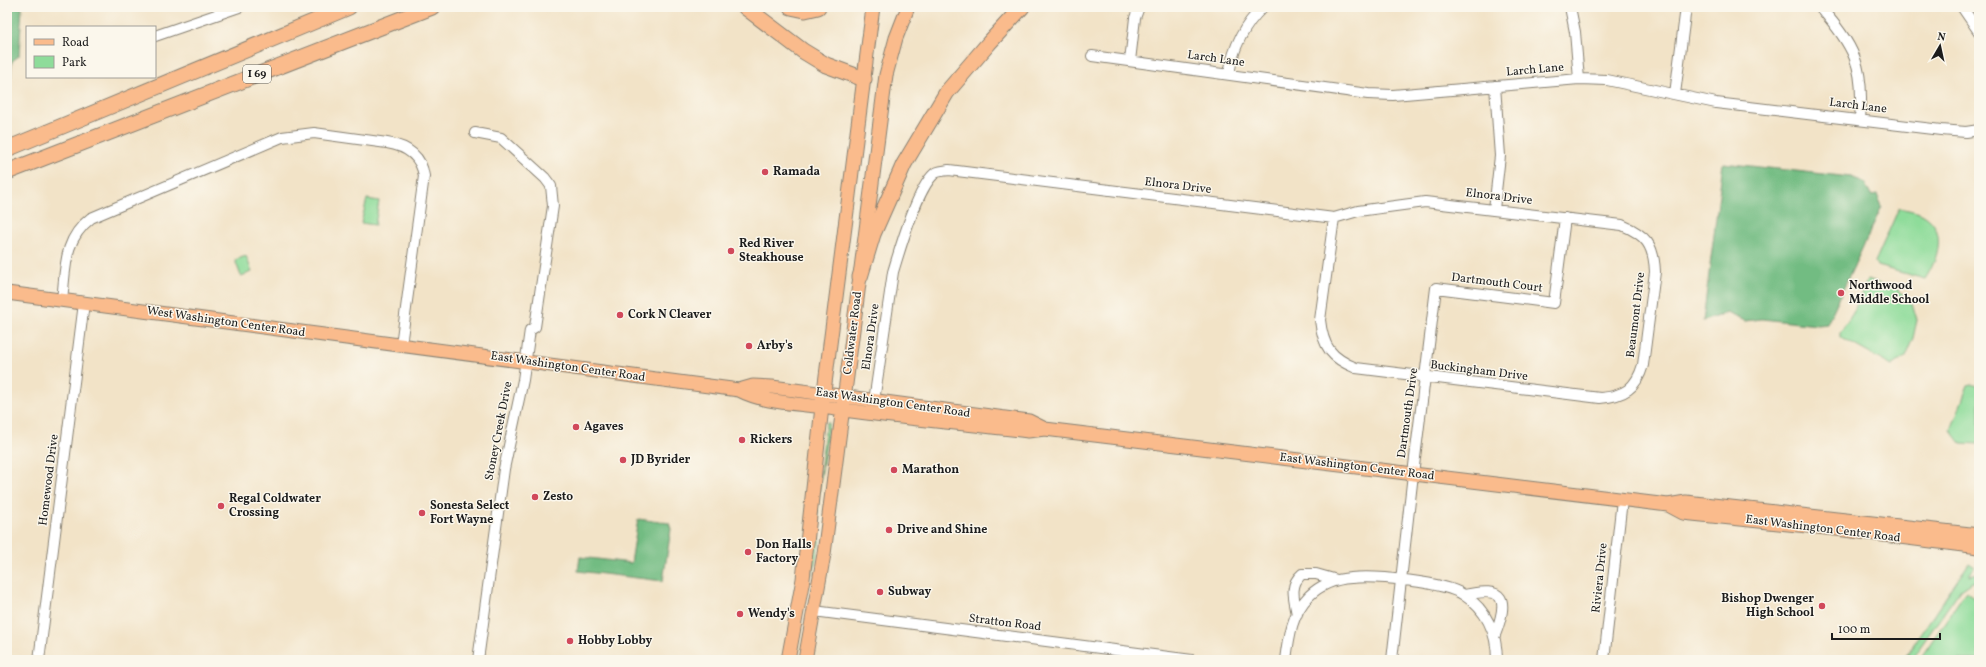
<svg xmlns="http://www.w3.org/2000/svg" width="1986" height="667" viewBox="0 0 1986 667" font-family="Vollkorn,serif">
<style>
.green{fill:#8edc9a;stroke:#557c5b}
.forest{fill:#72bc82;stroke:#476c4f}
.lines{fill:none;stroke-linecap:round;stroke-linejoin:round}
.minor-casing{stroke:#878072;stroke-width:12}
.major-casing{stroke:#878072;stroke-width:15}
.highway-casing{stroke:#878072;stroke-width:17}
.minor{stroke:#fff;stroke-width:10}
.major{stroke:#fabb8c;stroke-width:13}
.highway{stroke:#fabb8c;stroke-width:15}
.poi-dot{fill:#d1495b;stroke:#fbf7ec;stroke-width:1.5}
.labels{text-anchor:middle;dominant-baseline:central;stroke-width:3;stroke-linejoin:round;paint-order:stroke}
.shield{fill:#fbf7ec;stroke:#5f5e5a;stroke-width:1}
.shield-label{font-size:11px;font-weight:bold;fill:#1c1c1c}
.street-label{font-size:12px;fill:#1c1c1c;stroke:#fbf7ec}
.poi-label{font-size:12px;font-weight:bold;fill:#1c1c1c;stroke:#fbf7ec;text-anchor:start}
</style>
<rect width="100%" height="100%" fill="#fbf7ec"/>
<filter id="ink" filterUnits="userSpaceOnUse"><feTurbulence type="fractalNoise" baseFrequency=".025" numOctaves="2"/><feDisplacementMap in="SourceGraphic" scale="8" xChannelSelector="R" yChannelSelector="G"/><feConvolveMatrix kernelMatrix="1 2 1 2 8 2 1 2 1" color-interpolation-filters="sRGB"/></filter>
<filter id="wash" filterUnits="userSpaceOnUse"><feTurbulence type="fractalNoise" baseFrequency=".012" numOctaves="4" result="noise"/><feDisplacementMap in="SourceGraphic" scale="16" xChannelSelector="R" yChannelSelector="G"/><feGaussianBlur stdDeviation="0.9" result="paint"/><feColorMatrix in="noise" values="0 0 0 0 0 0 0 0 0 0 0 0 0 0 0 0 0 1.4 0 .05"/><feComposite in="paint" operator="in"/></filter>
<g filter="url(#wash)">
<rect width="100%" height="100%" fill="#f2e3c7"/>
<path class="green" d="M367,199L379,201L375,225L361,223Z
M1899,208C1907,210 1918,211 1925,216C1948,231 1937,261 1925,279L1877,266L1875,262Z
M246,256L252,272L241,276L235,260Z
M1867,280L1898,289L1912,303L1917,320L1913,338L1905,357L1892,366L1840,337V333L1853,313Z
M1971,384L1979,387V444L1961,443L1951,430L1968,385Z
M828,422L829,423L817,503L820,542L813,574L812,543L826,423Z
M1969,563L1975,567L1969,575L1979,573V580L1970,583L1960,590L1911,660H1903Z
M1966,591L1979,600V660H1919Z"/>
<path class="forest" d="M7,7H22L19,56L12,61L10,86L7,91Z
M1723,163L1851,177L1864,182L1871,196L1877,195L1882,206L1827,324L1817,325L1762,319L1745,321L1727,313L1703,321Z
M638,519L669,523L671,529L663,581L578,571L580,557L631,563Z"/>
</g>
<g filter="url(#ink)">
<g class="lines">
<defs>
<path id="minor" d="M1570,7L1575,32L1579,79
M1820,7C1854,46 1865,66 1860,119
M1962,7L1979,32
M155,36L239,7
M1092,56L1368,94L1393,95L1579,79L1607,80L1716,103L1941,130L1966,132L1979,130
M1130,61L1135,18L1139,7
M1229,74C1233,48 1244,25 1263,7
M1675,94L1686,7
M475,133L501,138L545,178L551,186L553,206L535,327L530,330L523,380L504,469L478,660
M1494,209L1500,156L1495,86
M62,300C66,267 63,240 91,218L282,137L314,133L387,143C406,146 421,155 424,176L401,345
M874,401L893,272C900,249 917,189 934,174C937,171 944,171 949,170L1334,218L1358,211L1425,202L1622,225C1646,235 1654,245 1655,272L1643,365C1636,389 1624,396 1600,398L1356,368C1331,358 1323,347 1320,320L1334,218
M1464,595C1505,586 1509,598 1495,635
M814,611L1192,660
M1297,614C1294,599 1289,585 1302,574H1316L1337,580
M39,660L84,303
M1286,660C1289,636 1292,613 1309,596C1320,585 1336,579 1351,578C1374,575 1445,582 1464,595C1487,610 1497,634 1497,660
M1392,660L1413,474L1436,288L1554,303L1565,218
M1604,660L1622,500"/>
<path id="major" d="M7,293L739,390C764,403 794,403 822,407C890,417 959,423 1028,431L1045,429L1668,505L1686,502L1979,535
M739,390L753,386L772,387L1029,421L1045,429
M1668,505L1683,513L1836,529L1979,547
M788,660L803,579L822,407L873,7
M805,660L824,554L886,75L896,38L908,7"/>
<path id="highway" d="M745,7L803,51L826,65L864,79
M791,7L805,10L818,7
M7,149L349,7
M7,172L432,7
M860,277L873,234L904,164L947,92L989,43L1022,7"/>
</defs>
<use href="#minor" class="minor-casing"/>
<use href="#major" class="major-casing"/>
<use href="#highway" class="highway-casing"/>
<use href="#minor" class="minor"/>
<use href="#major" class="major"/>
<use href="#highway" class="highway"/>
</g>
</g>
<g class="poi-dot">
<circle cx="765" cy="172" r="4"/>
<circle cx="731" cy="251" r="4"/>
<circle cx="1841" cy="293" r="4"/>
<circle cx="620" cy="315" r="4"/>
<circle cx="749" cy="346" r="4"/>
<circle cx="576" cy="427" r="4"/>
<circle cx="742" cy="440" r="4"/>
<circle cx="623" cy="460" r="4"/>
<circle cx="894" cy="470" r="4"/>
<circle cx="535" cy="497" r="4"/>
<circle cx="221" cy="506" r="4"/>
<circle cx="422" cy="513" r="4"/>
<circle cx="889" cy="530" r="4"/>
<circle cx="748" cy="552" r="4"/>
<circle cx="880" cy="592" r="4"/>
<circle cx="1822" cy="606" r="4"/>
<circle cx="740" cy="614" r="4"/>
<circle cx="570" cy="641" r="4"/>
</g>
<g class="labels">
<rect class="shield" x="243" y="65" width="28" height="18" rx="3"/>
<g class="shield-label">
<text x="257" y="74">I 69</text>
</g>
<g class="street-label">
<text transform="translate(1216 59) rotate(8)">Larch Lane</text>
<text transform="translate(1535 70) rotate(-5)">Larch Lane</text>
<text transform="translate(1858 106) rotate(7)">Larch Lane</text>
<text transform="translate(1178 186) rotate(7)">Elnora Drive</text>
<text transform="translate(1499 197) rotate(7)">Elnora Drive</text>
<text transform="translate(1497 283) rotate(7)">Dartmouth Court</text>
<text transform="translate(1636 315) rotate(-83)">Beaumont Drive</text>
<text transform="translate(226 322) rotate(8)">West Washington Center Road</text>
<text transform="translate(853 333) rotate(-83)">Coldwater Road</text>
<text transform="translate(871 337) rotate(-82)">Elnora Drive</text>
<text transform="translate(568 367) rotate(8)">East Washington Center Road</text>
<text transform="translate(1479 371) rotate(7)">Buckingham Drive</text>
<text transform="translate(893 403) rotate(8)">East Washington Center Road</text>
<text transform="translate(1408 413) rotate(-82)">Dartmouth Drive</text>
<text transform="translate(499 431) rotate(-79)">Stoney Creek Drive</text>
<text transform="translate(1357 467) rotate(7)">East Washington Center Road</text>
<text transform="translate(49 480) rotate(-83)">Homewood Drive</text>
<text transform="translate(1823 529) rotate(7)">East Washington Center Road</text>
<text transform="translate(1600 578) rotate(-84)">Riviera Drive</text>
<text transform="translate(1005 623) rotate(7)">Stratton Road</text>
</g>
<g class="poi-label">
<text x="773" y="172">Ramada</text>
<text x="739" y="244">Red River<tspan x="739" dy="14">Steakhouse</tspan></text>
<text x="1849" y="286">Northwood<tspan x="1849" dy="14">Middle School</tspan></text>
<text x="628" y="315">Cork N Cleaver</text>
<text x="757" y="346">Arby's</text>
<text x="584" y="427">Agaves</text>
<text x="750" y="440">Rickers</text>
<text x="631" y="460">JD Byrider</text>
<text x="902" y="470">Marathon</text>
<text x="543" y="497">Zesto</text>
<text x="229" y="499">Regal Coldwater<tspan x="229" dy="14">Crossing</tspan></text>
<text x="430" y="506">Sonesta Select<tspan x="430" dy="14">Fort Wayne</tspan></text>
<text x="897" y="530">Drive and Shine</text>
<text x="756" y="545">Don Halls<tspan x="756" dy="14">Factory</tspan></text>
<text x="888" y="592">Subway</text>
<text x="1814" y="599" text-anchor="end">Bishop Dwenger<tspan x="1814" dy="14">High School</tspan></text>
<text x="748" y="614">Wendy's</text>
<text x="578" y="641">Hobby Lobby</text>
</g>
</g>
<rect width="1986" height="667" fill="none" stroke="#fbf7ec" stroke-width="24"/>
<rect x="26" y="26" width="130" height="52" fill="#fbf7ec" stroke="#a29f99"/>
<rect x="34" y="39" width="20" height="6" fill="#fabb8c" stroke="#a29f99"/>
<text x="62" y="46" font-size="12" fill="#1c1c1c">Road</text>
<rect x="34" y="56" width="20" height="12" fill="#8edc9a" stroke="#a29f99"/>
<text x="62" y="66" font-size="12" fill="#1c1c1c">Park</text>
<g transform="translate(1940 46) rotate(9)" stroke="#fbf7ec" stroke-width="3" paint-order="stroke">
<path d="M0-3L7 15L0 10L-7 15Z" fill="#1c1c1c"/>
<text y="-6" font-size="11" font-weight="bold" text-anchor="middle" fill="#1c1c1c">N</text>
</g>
<path d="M1832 633v6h108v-6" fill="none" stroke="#1c1c1c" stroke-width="2"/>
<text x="1838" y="633" font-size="12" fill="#1c1c1c" stroke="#fbf7ec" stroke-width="3" paint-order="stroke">100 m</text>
</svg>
